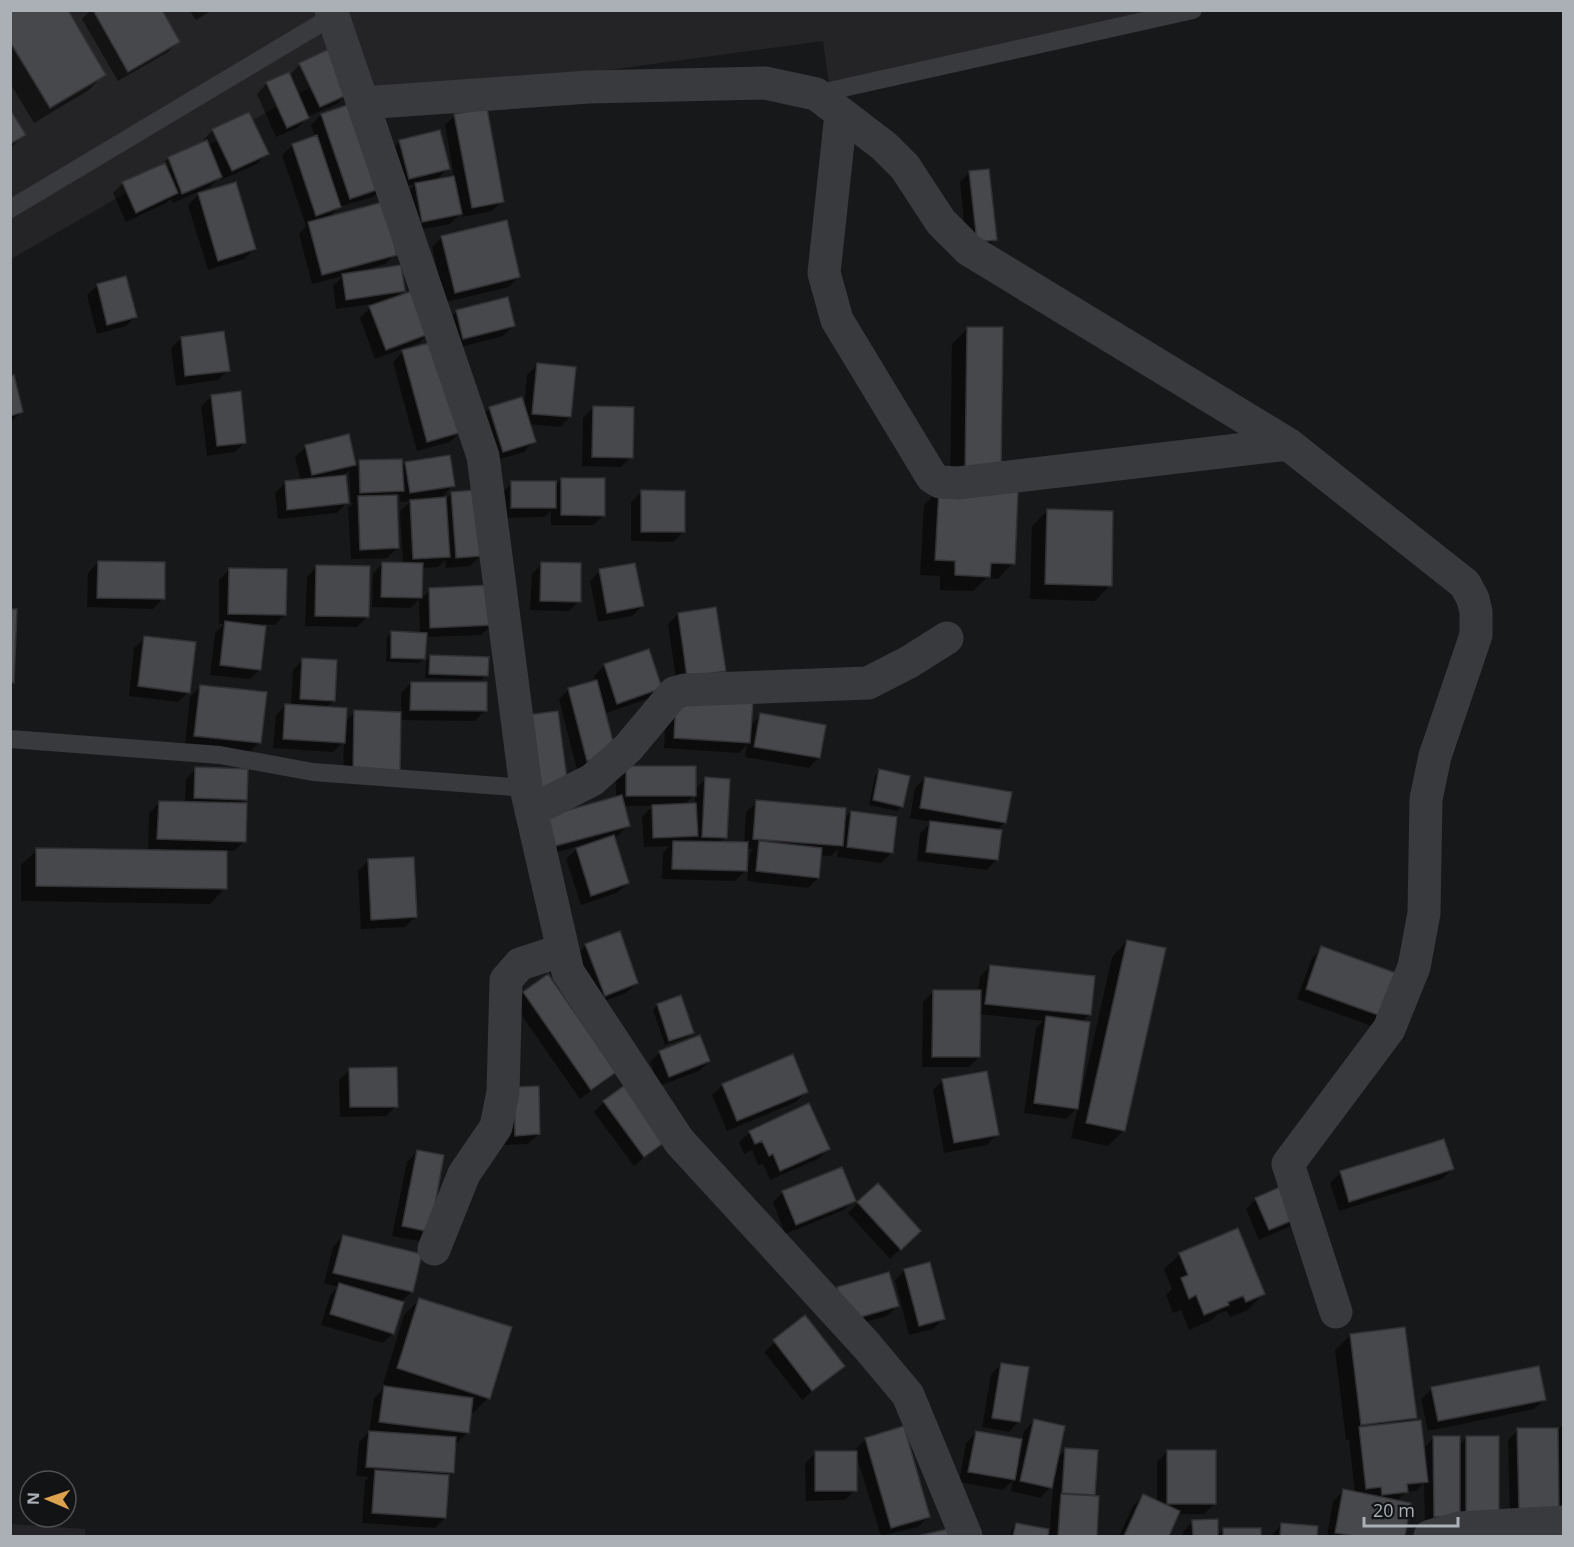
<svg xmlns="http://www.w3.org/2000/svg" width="1574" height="1547" viewBox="0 0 1574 1547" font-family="'Open Sans',sans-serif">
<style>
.built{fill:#242426}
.shadow{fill:#0007;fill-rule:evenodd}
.building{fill:#47484b;stroke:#323235;stroke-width:1.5}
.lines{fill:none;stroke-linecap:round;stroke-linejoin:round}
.lane{stroke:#393a3e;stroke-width:18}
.street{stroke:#393a3e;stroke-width:33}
</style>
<rect width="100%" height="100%" fill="#171819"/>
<path class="built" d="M11,11H1184L831,97L823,41L355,104L342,69L11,259Z
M10,1524L85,1529V1536H11Z"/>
<path class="shadow" d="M91,10H160L178,42L168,52L118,81L82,19Z
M189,10H212L196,20Z
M10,12L104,74L89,90L34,123L10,83Z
M300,64L347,94L337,104L309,116L297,128L276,137L257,94L267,83L289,76Z
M10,112L24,135L10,148Z
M321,115L383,187L373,197L339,207L328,218L395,254L385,264L365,270L366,272L403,290L395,299L429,333L419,343L375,359L360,318L370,308L380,303L336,309L333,286L343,276L312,284L299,234L306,226L282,155L293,145L315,137L311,125Z
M455,115L502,201L492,211L462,217L461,213L450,224L412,231L405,194L416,184L399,188L390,152L400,141L448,168L436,180L454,177L445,125Z
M213,130L267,153L257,164L221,180L220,177L210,187L172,203L171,199L166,203L126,222L113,193L123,183L160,166L168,158L204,143L203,140Z
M970,172L995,239L985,250L967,252L960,182Z
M200,193L254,249L244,259L208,270L188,205Z
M442,237L519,276L509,287L445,302L432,247Z
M98,285L136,316L126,326L97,334L87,295Z
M457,311L513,326L503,336L453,349L447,321Z
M968,328L999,475L1013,563L998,579L987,578L973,591L940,590V576L920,575L924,505L939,489L950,490L952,344Z
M181,338L228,370L218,380L176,386L171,348Z
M404,351L460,431L450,442L417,451L393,362Z
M537,365L570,417L560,427L529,424L534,441L524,452L493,461L480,418L490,408H524L527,375Z
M10,378L22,412L10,422Z
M212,396L245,442L235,452L207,456L201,406Z
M593,408L631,457L621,467L582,466L583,418Z
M348,436L355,466L359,462L401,468L406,463L453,485L443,496L430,498V500L446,499L451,494L480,556L470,566L446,568L445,560L438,567L422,568L421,599L430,590L492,625L481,635L425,637L424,659L419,663L386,662L387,637L392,633L420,634L419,599L411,608L372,607L373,574L383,563L403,564L400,511L411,501L401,502L399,494L396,497L398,547L387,558L351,559L348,508L354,503H351L349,470L344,475L347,502L337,513L278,519L275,493L285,483L301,481L295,457L306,447Z
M562,479L604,515L593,525H551V511L544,517L502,518V493L512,483L555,486Z
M642,492L684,531L673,542L631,541V502Z
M1047,511L1110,585L1095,601L1030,599L1032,526Z
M98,562L163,598L153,609L87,607L88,573Z
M542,564L579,601L569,611L530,610L532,574Z
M317,566L367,617L357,627L305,626L307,577Z
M230,569L285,614L275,625L264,624L260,669L250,679L210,675L215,633L224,624H219V580Z
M600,571L642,606L632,616L598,622L590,581Z
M678,614L724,671L714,681L677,686L668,624Z
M145,638L188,692L178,702L129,696L134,648Z
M648,651L661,688L650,698L604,714L614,753L577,770L559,699L569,689L596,682L594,676L604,666Z
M431,656L486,676L481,680L425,678L426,661Z
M303,660L334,700L326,708L345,722L355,712L401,713V693L411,683L485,710L475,721L399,720L343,782L344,741L333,752L273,748L276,715L286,705H291L293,670Z
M200,687L260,742L249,752L185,745L190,697Z
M666,710L750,726L761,715L819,757L809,768L745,757L747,744L739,753L664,748Z
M626,768L694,790L706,779L725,838L719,843L744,844L746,812L757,802L843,820L851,812L891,853L881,863L837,857L838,849L831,856L820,855L818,878L808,888L747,881L750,853L753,849H746L745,871L735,881L662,879L663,853L669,846L644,847L642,817L653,806H623L628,825L618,836L613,837L628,883L617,893L581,905L566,859L580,846L545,855L538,827L616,798V778ZM695,794V805H684Z
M196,769L246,799L241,804L244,841L234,851H225V888L210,904L21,901V865L37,850L148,851L149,813L159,803H185L186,779Z
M880,771L902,806L897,811L869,805L875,776Z
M925,778L1005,822L996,831L997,859L987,870L917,861L920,833L932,822L910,818L915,788Z
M368,861L415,917L405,927L361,929L358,871Z
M1127,941L1164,950L1123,1131L1108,1146L1071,1138L1078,1107L1066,1119L1024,1113L1036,1028L1043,1021L979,1014V1057L969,1067H922L923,1002L933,992H978L980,977L990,966L1089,1015L1082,1022L1078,1095H1081L1112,957Z
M586,945L637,983L626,993L594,1005L576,956Z
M1322,948L1402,977L1377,1028L1297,999L1312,958Z
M547,976L614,1072L604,1082L580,1099L513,1003L524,993Z
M657,1005L692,1032L687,1037L665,1045L653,1010Z
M660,1052L709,1061L699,1071L659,1086L650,1062Z
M350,1070L396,1106L386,1116L340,1117L339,1080Z
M943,1080L997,1134L987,1145L944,1153L933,1090Z
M723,1085L806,1092L796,1102L727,1131L712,1095Z
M504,1098L539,1134L528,1144L505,1145Z
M604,1102L667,1139L634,1166L594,1112Z
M750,1132L828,1149L818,1159L770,1180L763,1164L758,1165L752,1150L744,1154L739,1142Z
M417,1152L428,1231L418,1241L392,1236L407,1162Z
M1452,1169L1442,1179L1339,1211L1330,1183L1340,1173Z
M783,1192L854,1200L844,1210L785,1234L773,1202Z
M1256,1199L1301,1215L1291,1226L1259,1240L1246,1209Z
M858,1203L909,1241L890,1259L848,1213Z
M343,1236L420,1255L411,1292L400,1303L393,1333L383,1343L321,1325L330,1295L338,1287L324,1283L333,1247Z
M1180,1254L1263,1294L1248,1310L1230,1317L1227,1311L1218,1314L1212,1320L1189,1330L1181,1310L1173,1313L1166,1295L1172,1289L1164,1269Z
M905,1270L943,1319L933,1329L909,1335L895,1280Z
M838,1288L897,1306L887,1316L837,1330L828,1298Z
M420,1299L488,1398L473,1413L470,1412L468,1432L457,1443L454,1442L452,1472L448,1477L445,1518L435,1528L362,1523L365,1481L369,1477L356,1476L359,1442L369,1432L374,1398L384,1388H394L383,1384L404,1315Z
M805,1317L843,1366L802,1400L764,1352Z
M1350,1335L1415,1418L1410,1423L1423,1449L1434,1437L1458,1446L1466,1438H1497L1457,1535L1425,1527L1424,1483L1416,1491L1406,1492L1397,1501L1409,1504L1403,1536H1327L1333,1501L1344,1491L1355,1493L1349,1440H1346L1335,1351Z
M1001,1364L1019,1421L1009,1432L982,1427L991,1375Z
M1432,1389L1544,1399L1534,1409L1428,1431L1421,1399Z
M1034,1421L1056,1459L1066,1450L1096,1452L1094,1497H1098L1096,1536H1060L1062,1504H1059L1057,1536H1049L1054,1477H1052L1050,1487L1040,1498L1011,1491L1013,1480L1003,1490L959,1482L966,1443L976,1433L1022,1441L1024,1431Z
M1564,1422V1521H1561L1560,1505L1548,1518L1510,1519L1508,1440L1518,1430L1559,1429Z
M903,1428L929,1516L918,1527L881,1536L856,1454L855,1490L845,1500L806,1501L805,1463L816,1453H856L855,1450L865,1440Z
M1167,1452L1215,1503L1204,1514H1178L1167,1536H1119L1133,1506L1143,1496L1157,1502V1462Z
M1193,1521H1216L1217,1536L1223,1530L1259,1529L1260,1536H1183V1532Z
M1016,1524L1047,1530L1046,1536H1010L1012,1529Z
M1281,1525L1316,1527L1315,1536H1271Z"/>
<path class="building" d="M10,10H68L106,75L50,108L10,42Z
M93,10H162L180,42L128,72Z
M329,49L349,94L320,107L299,63Z
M289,72L309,118L287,128L266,82Z
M356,102L385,187L350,199L321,114Z
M487,108L504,202L472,208L454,114Z
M10,109L26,135L10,144Z
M249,112L269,154L232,171L212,129Z
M440,130L450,169L409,179L399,140Z
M317,135L341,207L316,216L292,144Z
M207,140L222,177L182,194L168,157Z
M165,163L178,193L136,213L122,182Z
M989,169L997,240L977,242L969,171Z
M454,176L462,214L422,222L415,183Z
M236,182L256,249L218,261L198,193Z
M383,202L397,255L322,275L308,222Z
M507,220L520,277L455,293L441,236Z
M401,265L405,291L346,300L342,274Z
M126,276L137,317L107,325L97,284Z
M415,290L431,333L386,350L369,306Z
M508,297L515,326L463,339L456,310Z
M967,327H1003L1001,476L965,475Z
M224,331L230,371L185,376L181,337Z
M437,341L462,432L427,442L402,350Z
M537,363L576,367L571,417L532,414Z
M14,375L23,412L10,416V376Z
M241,391L246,443L217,446L211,395Z
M522,397L536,442L503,452L489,407Z
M593,406L634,407L633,458L592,457Z
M349,434L356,465L312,475L305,445Z
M450,455L455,486L410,493L405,462Z
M402,459L404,491L360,493L359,460Z
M346,475L349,503L287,510L285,481Z
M561,478H605V516L561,515Z
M511,481H556V508H511Z
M939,488L1018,492L1015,564L991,563L990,577L955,575V561L935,560Z
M476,490L481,556L456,558L451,492Z
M641,490L685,491V532H641Z
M397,495L399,548L360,550L358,496Z
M446,497L450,557L413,559L410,500Z
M1047,509L1113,511L1112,586L1045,584Z
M98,561L165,562V599L97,598Z
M382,562L423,563L422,598L381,597Z
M541,562L581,563V602L540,601Z
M635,563L644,606L607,613L599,569Z
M316,565L370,566L369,617L315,616Z
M229,568L287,569L286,615L228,614Z
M491,585L493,625L430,628L429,588Z
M716,607L726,671L687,677L678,613Z
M10,609H17L14,683L10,682Z
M225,621L266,626L261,670L220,665Z
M391,631L427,633L425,659L391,658Z
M144,636L196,642L190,693L138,686Z
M649,649L662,688L617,704L604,664Z
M430,655L489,657L488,676L429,674Z
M302,658L337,660L335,701L300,699Z
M597,680L616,753L587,761L568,688Z
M411,682H487V711L410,710Z
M200,685L267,692L261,743L194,736Z
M676,698L753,702L750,743L674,738Z
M285,704L347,708L345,743L283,739Z
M354,710L401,712L400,774L353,772Z
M558,711L568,787L537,791L527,715Z
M760,713L826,725L820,758L754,747Z
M626,766H696V796H626Z
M195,767L248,769L247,800L194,798Z
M879,769L910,776L903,807L873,800Z
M705,777L730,779L727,838L702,837Z
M925,777L1012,792L1006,823L920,808Z
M622,795L630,826L555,846L547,816Z
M756,800L846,808L843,846L753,839Z
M159,801L247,803L246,842L157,839Z
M696,803L698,836L653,838L652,805Z
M851,811L897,817L893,853L847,847Z
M930,821L1002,830L998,860L926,852Z
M614,835L629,883L591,896L576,848Z
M673,841L748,842L747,871L672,869Z
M759,841L822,848L819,878L756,871Z
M36,848L227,851V889L36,886Z
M414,857L417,917L371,920L368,859Z
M620,931L638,983L605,996L585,944Z
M1127,940L1166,948L1125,1131L1086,1123Z
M1321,946L1404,976L1389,1019L1306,989Z
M990,965L1095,976L1091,1015L985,1004Z
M548,974L616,1072L591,1090L523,992Z
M933,990H981L980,1057H932Z
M681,995L694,1033L669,1041L657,1004Z
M1046,1016L1090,1022L1078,1109L1034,1103Z
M700,1035L710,1061L669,1077L659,1051Z
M793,1054L808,1092L737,1121L722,1084Z
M397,1067L398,1107H350L349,1068Z
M987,1071L999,1135L954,1143L942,1079Z
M628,1083L669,1139L644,1157L603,1101Z
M539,1086L540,1134L515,1136L514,1087Z
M809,1103L830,1149L780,1171L773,1154L769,1156L762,1141L755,1144L749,1131Z
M1444,1139L1454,1169L1349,1202L1340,1171Z
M417,1150L444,1155L430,1232L402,1226Z
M842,1167L856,1201L796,1225L782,1191Z
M878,1183L921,1231L901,1250L857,1202Z
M1289,1183L1303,1216L1269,1230L1255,1198Z
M1238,1228L1265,1294L1246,1302L1243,1296L1228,1302L1229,1305L1204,1315L1196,1295L1189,1299L1181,1278L1188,1275L1179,1253Z
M343,1235L422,1254L413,1292L333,1273Z
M930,1262L945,1319L919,1326L904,1269Z
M889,1272L899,1306L847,1321L837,1287Z
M339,1283L404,1302L394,1334L330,1314Z
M419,1298L512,1327L490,1399L397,1368Z
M805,1315L845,1366L812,1391L773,1340Z
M1405,1327L1417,1418L1361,1425L1350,1334Z
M1001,1363L1029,1367L1020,1422L992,1418Z
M1539,1366L1546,1400L1438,1421L1431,1387Z
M384,1386L473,1398L469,1433L379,1422Z
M1034,1419L1065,1426L1052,1488L1020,1481Z
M1421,1420L1428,1482L1407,1484L1408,1492L1382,1495L1381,1487L1366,1489L1359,1427Z
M904,1426L930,1517L891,1528L865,1438Z
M1517,1428H1558L1559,1508L1519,1509Z
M369,1431L456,1437L454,1473L366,1467Z
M976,1431L1022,1439L1015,1480L968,1472Z
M1433,1436H1460V1516L1434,1517Z
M1466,1436H1499V1525H1466Z
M1065,1448L1098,1450L1095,1495L1062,1493Z
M1167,1450H1216V1504H1167Z
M815,1451H857V1491H815Z
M375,1470L449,1475L446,1518L372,1513Z
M1343,1489L1411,1503L1405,1536H1354L1335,1533Z
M1061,1494L1099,1496L1097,1536H1058Z
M1143,1494L1180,1511L1169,1536H1124Z
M1218,1519V1536H1193L1192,1520Z
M1016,1523L1049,1529L1048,1536H1013Z
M1281,1523L1318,1526L1317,1536H1280Z
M1223,1528H1261V1536H1223Z
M948,1529L950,1536H917Z"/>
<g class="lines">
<path class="lane" d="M816,94L1193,10
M10,209L333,16
M10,739L220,755L313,772L526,788"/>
<path class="street" d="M331,10L483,456L526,788L568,972L679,1141L867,1346L908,1395L966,1536
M363,103L589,87L765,83L816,94L884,146L905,167L941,222L969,250L1288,444L1465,584L1473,599L1476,612V635L1435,756L1426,799L1424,913L1414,967L1389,1029L1288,1164L1336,1312
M841,114L824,273L837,320L932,477L940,482L958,483L1288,444
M531,811L592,780L628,748L674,693L685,690L868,683L909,662L947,638
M434,1249L464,1174L496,1127L503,1092L506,980L520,964L563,950
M1430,1536L1458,1528L1564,1522"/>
</g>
<rect width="1574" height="1547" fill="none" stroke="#abb0b7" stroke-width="24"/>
<g transform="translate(48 1499) rotate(272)"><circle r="28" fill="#121314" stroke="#4f5255" stroke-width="1.5"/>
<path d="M0-4.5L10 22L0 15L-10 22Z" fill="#dca24d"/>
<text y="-9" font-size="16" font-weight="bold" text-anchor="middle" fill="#abb0b7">N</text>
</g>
<path d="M1364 1517v9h94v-9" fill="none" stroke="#abb0b7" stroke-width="3"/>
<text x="1373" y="1517" font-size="18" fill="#abb0b7" stroke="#121314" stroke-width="4.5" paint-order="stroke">20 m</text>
</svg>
